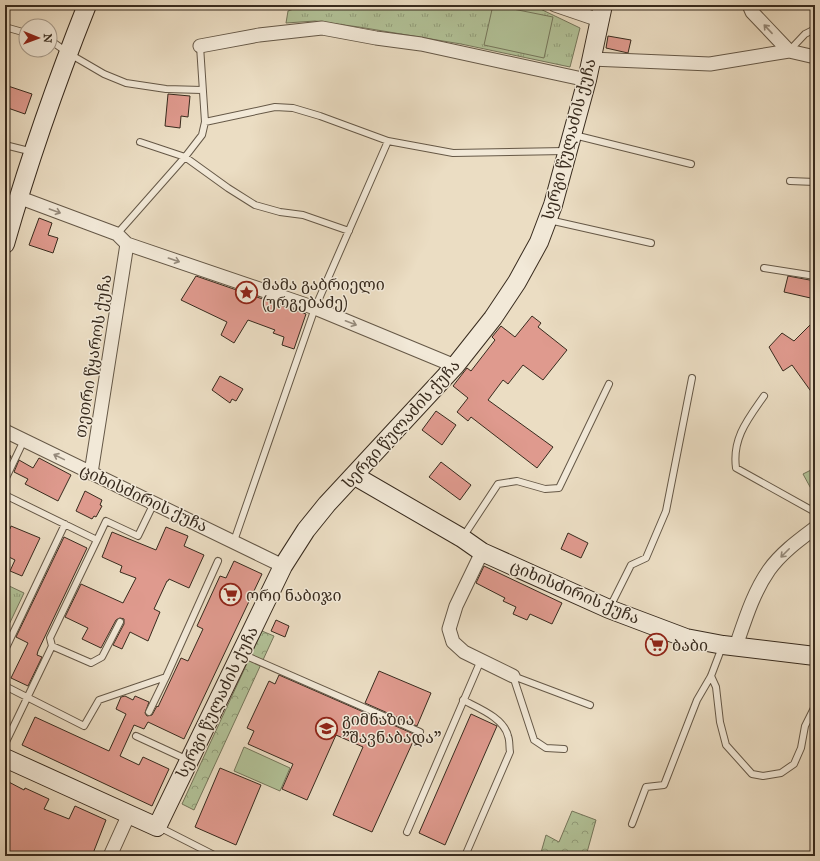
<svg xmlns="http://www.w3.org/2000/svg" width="820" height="861" viewBox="0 0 820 861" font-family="'IM FELL Great Primer','Noto Serif Georgian',serif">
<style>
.grass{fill:url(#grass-tufts);stroke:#75765b}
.forest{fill:url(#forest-crowns);stroke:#75765b}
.pitch{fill:#b2c298;stroke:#75765b}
.building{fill:#df9a8e;stroke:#382b1e}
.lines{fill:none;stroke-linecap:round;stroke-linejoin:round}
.lane-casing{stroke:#655847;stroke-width:8}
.street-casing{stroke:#655847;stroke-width:15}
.secondary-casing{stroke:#382b1e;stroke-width:20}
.lane{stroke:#f2e9d8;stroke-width:6}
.street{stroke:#f2e9d8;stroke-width:13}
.secondary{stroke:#f2e9d8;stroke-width:18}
.oneway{stroke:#958a7b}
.labels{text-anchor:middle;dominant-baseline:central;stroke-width:3;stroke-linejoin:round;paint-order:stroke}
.street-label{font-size:16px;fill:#382b1e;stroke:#f2e9d8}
.poi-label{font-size:16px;fill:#382b1e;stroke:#f2e9d8;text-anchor:start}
</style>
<defs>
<pattern id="grass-tufts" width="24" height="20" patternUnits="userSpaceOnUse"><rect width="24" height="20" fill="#b2c298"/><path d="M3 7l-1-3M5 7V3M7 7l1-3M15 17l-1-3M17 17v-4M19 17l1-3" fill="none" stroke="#929e7b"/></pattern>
<pattern id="forest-crowns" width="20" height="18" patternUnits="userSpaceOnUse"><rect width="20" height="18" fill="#b2c298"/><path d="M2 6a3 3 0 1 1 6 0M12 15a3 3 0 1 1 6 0" fill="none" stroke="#929e7b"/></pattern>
</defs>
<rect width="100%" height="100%" fill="#ebddc3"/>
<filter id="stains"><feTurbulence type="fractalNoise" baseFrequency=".005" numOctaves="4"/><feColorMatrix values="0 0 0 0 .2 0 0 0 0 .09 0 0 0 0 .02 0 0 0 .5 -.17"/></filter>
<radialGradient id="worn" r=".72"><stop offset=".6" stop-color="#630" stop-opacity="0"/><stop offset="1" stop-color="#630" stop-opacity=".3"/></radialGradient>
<path class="grass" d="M305,5H532L580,28L570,67L461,44L359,27L315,21L286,23L288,11Z
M5,584L24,593L5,633Z"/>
<path class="forest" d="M262,631L274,636L194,810L182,804Z
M572,811L596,820L586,856H540L546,835L559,842Z"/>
<path class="pitch" d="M493,5L553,17L544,58L484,45Z
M815,468V496L803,474Z
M244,747L290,768L280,791L234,771Z"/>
<path class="building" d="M608,36L631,40L628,53L606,48Z
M5,85L32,94L25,114L5,107Z
M168,94L190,96L188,117L181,116L180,128L165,126Z
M39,218L52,223L48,235L58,238L53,253L29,245Z
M196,276L306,314L294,349L282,345L284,337L273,333L275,330L248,320L234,343L221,335L227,322L181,300Z
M788,276L815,281V299L784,292Z
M532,316L541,323L538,327L567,350L543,380L523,365L508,384L503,380L488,400L553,447L537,468L471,417L468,421L457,412L468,398L453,386L467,368L471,371L495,340L492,337L501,326L515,337Z
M815,320V397L792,365L783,371L769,347L782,333L794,341Z
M220,376L243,389L236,401L232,399L230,403L212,390Z
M436,411L456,425L442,445L422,430Z
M5,453L11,456L6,468L5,467Z
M39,458L71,475L58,501L25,484L28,479L14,472L19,460L33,468Z
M441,462L471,485L460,500L429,477Z
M85,491L102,500L100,505L102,506L96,517L94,516L92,519L76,511Z
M11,526L40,538L22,576L10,571L15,560L5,555V527L10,529Z
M166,527L188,536L184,546L204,555L189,588L169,579L168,581H167L154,609L160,612L148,641L130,632L122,649L113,645L124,624V619L120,618L116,620L101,648L82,639L88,628L65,617L81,584L123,603L136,578L120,572L122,566L102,557L112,532L156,550Z
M568,533L588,543L581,558L561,549Z
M64,537L87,548L38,651L37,655L42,657L28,686L11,678L28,643L16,637Z
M234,561L262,574L184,739L148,722L144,729L134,725L120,756L139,765L143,757L169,769L152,806L22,745L35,717L109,751L126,714L116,709L121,697L125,696L133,700L135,696L149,702L145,713L147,716L152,715L157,706L158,707L181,658L188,661L203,629L197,626L220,576L226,578Z
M484,566L562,603L552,624L530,614L527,620L513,614L516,607L503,601L505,598L476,583Z
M276,620L289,626L285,637L271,631Z
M379,671L431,693L417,726L365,703Z
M279,675L416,735L372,832L333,815L363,747L336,735L307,800L282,789L293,764L248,744L254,731L247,728L269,681L275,684Z
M471,714L497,726L445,845L419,833Z
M220,768L261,785L236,845L195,827Z
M5,780L24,790L25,788L49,799L44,809L69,819L75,806L106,820L92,856H5Z"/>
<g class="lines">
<defs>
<path id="lane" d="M5,27L26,33
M50,40L68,53L104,74L126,83L166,89L202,90
M789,51L805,34L815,29
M205,122L275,107L293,108L320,116L388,141L453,153L565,151
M574,135L691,164
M140,142L185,157L228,188L255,205L280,212L303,215L349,231
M5,145L33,152
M790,181L815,182
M549,220L651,243
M117,234L185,157L202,135L205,122L200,46
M764,268L815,276
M764,396C748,419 732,438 736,468L815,512
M5,480L24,440
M5,495L97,540L106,521L138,536L154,503
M463,537L498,484L517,481L545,489L559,488L609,384
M234,541L315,308L388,141
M610,607L631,565L646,558L666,511L692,378
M52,646L50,638L97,540
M5,650L65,524
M242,654L420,732
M513,676L534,740L546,748L564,749
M513,676L590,705
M711,676L716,687L720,722L726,745L752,774L763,776L781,773L794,764L801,748L805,726L815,706
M5,686L84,726L99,700L166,677L218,561
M463,700C478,708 504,718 508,736C510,741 509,747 510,752L465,856
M149,712L166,677
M136,736L188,760
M5,744L52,646L91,663L102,657L120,622
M632,824L646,787L664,785L697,700L711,676L722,647
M159,827L216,856
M407,832L481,660"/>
<path id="street" d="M555,5L599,20
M749,5L752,12L789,51L815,57
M200,46L259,35L322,28L376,38L421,44L587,80
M591,59L710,64L789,51
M18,197L117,234L127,244L315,308L455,366
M5,431L283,566
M91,473L127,244
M482,552L456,606L449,629L453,642L464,652L513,676
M736,646C745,620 753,593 769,570C781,553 799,540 815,528
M110,856L129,814"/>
<path id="secondary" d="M5,244C28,163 56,83 87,5
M355,476L462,538L482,552L609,609L686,638L723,645L815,656
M5,758L157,827L283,566L306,530L327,504L455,366L493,318L517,282L539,242L553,205L587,80L603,5"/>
</defs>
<use href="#lane" class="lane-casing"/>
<use href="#street" class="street-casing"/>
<use href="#secondary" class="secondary-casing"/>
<use href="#lane" class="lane"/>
<use href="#street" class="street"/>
<use href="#secondary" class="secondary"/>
</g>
<defs><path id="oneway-shaft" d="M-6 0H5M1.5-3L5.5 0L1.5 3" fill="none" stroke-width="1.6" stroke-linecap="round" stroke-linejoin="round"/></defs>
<g class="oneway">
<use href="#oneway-shaft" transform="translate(768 29) rotate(-133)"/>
<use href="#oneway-shaft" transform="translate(55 211) rotate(20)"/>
<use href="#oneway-shaft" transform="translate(174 260) rotate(19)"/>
<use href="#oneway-shaft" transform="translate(351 323) rotate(21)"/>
<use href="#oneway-shaft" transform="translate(59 457) rotate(-154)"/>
<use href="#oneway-shaft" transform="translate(785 553) rotate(135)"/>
</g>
<defs>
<symbol id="sight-ring" viewBox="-11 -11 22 22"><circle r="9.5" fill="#f2e9d8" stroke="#8f2418" stroke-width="1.5"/><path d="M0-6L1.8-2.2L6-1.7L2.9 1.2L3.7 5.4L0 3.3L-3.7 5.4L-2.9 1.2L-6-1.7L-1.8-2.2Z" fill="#8f2418"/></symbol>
<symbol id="supermarket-ring" viewBox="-11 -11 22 22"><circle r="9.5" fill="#f2e9d8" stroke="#8f2418" stroke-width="1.5"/><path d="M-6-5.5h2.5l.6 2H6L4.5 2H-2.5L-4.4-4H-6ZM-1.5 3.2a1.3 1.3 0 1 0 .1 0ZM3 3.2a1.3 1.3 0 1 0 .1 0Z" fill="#8f2418"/></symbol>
<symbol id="school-ring" viewBox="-11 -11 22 22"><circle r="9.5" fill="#f2e9d8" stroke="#8f2418" stroke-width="1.5"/><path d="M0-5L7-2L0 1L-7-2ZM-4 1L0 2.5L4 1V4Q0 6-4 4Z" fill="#8f2418"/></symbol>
</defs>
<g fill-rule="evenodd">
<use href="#sight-ring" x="234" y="280" width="25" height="25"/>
<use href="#supermarket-ring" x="218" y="582" width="25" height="25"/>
<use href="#supermarket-ring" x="644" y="632" width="25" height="25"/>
<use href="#school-ring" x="314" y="716" width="25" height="25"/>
</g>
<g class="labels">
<g class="street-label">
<text transform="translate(569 139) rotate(-75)">სერგი წულაძის ქუჩა</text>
<text transform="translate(93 356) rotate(-81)">თეთრი წყაროს ქუჩა</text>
<text transform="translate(401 424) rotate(-48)">სერგი წულაძის ქუჩა</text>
<text transform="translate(144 498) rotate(25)">ციხისძირის ქუჩა</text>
<text transform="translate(575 592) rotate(23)">ციხისძირის ქუჩა</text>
<text transform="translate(217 702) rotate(-64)">სერგი წულაძის ქუჩა</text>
</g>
<g class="poi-label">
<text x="262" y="284">მამა გაბრიელი<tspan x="262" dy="18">(ურგებაძე)</tspan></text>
<text x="246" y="595">ორი ნაბიჯი</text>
<text x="672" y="645">ბაბი</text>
<text x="342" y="719">გიმნაზია<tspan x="342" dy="18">"შავნაბადა"</tspan></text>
</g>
</g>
<rect width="820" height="861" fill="none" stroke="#ebddc3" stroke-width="20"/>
<rect x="6" y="6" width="808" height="849" fill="none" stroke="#382b1e" stroke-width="2"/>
<rect x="10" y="10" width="800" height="841" fill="none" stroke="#382b1e"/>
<g transform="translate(38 38) rotate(91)"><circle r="19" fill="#f2e9d8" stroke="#a89d8e"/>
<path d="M0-3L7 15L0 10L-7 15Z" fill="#8f2418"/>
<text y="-6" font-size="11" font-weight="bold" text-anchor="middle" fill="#382b1e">N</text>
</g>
<rect width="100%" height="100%" filter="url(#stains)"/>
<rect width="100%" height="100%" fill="url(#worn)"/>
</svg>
